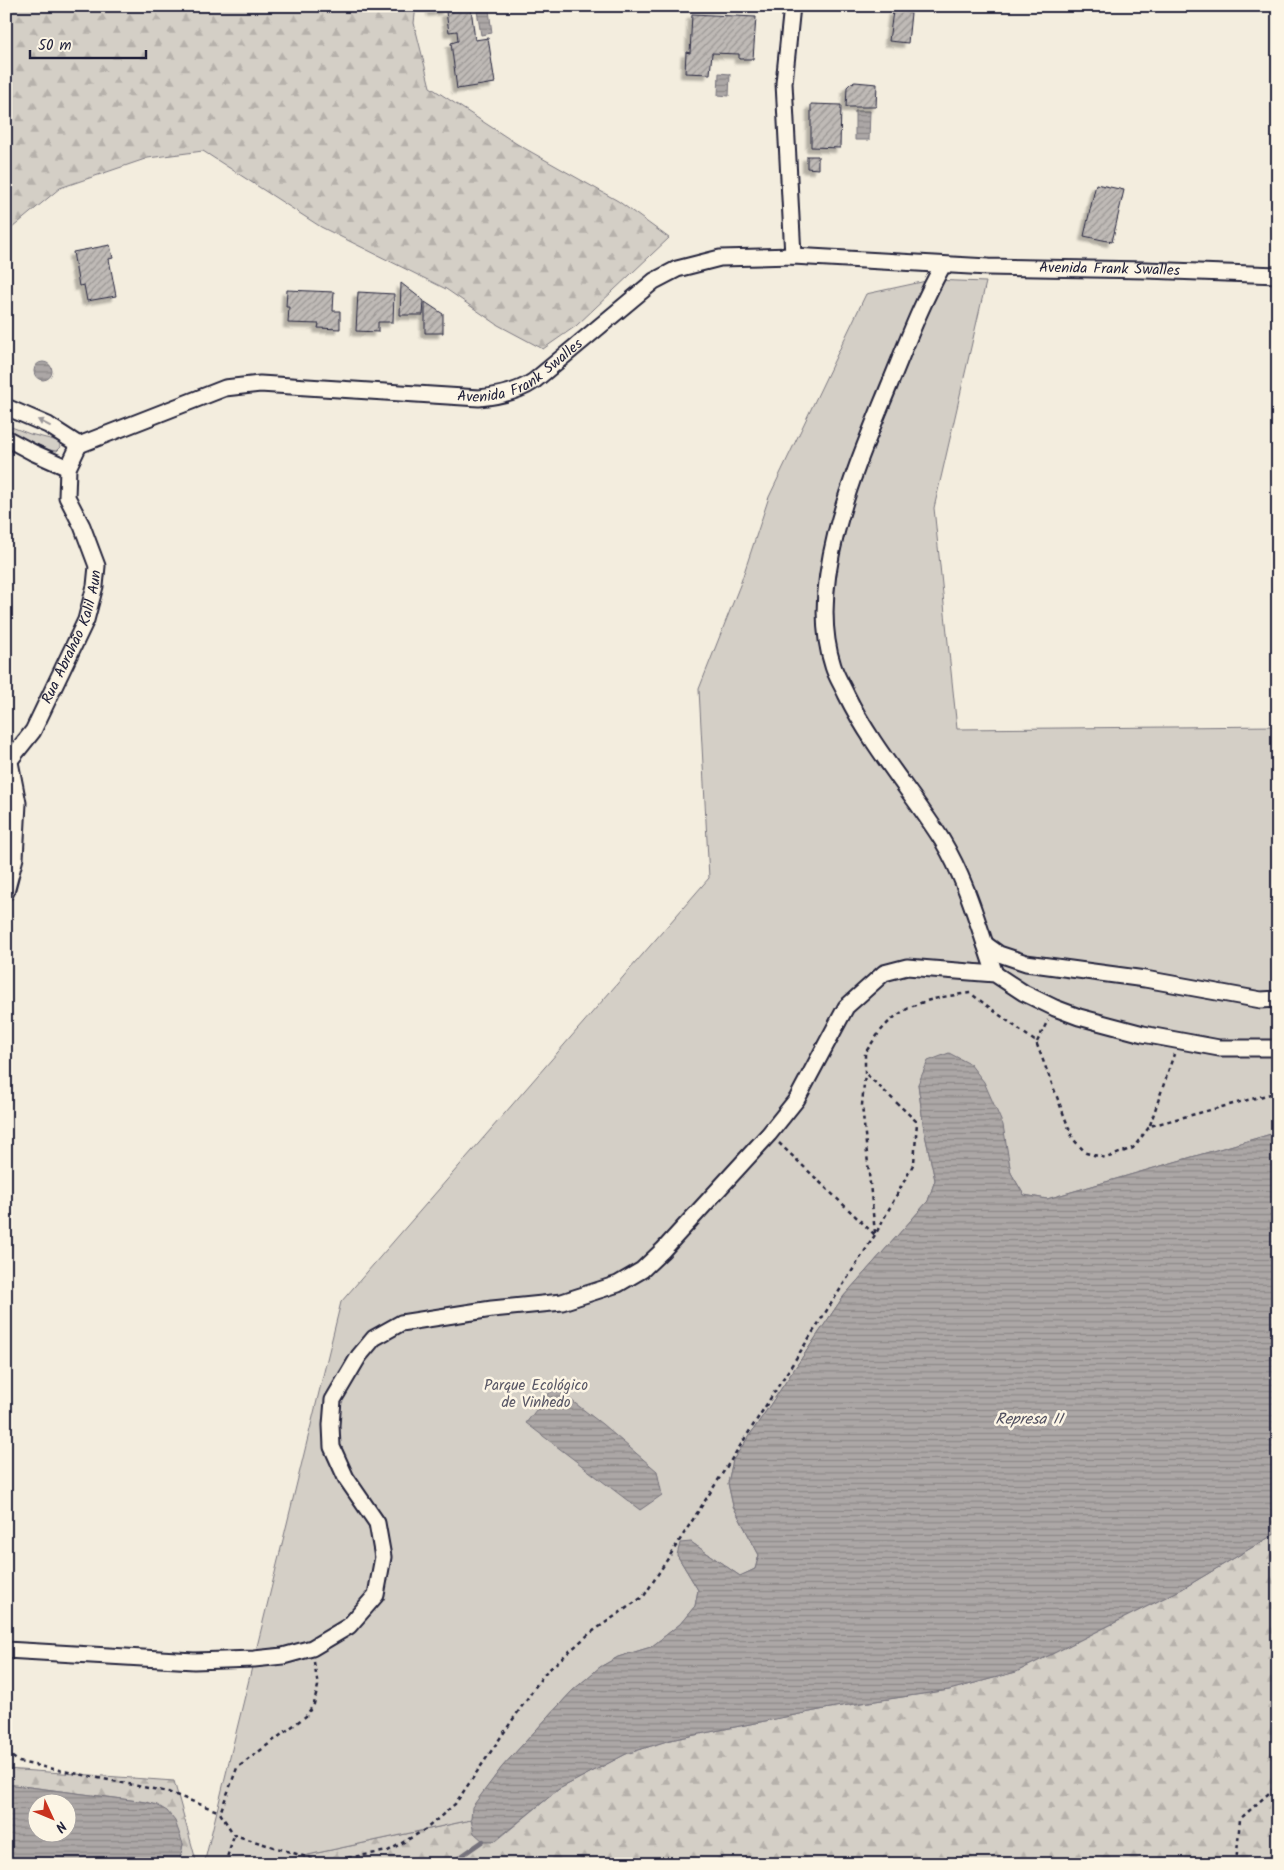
<svg xmlns="http://www.w3.org/2000/svg" width="1284" height="1870" viewBox="0 0 1284 1870" font-family="Kalam,sans-serif">
<style>
.forest{fill:url(#forest-firs);stroke:#7b7880}
.green{fill:#d4cfc6;stroke:#7b7880}
.water{fill:url(#water-rules);stroke:#75727b;fill-rule:evenodd}
.lines{fill:none;stroke-linecap:round;stroke-linejoin:round}
.stream{stroke:#75727b;stroke-width:4.5}
.building{fill:url(#building-hatch);stroke:#22223b;filter:url(#shadow)}
.minor-casing{stroke:#22223b;stroke-width:19}
.path{stroke:#22223b;stroke-width:2.5;stroke-dasharray:4 4;stroke-linecap:butt}
.minor{stroke:#fcf5e5;stroke-width:15}
.oneway{fill:#9a9698}
.labels{text-anchor:middle;dominant-baseline:central;stroke-width:5;stroke-linejoin:round;paint-order:stroke}
.street-label{font-size:15px;fill:#22223b;stroke:#fcf5e5}
.park-label{font-size:15px;fill:#575665;stroke:#fcf5e5}
.water-label{font-size:16px;font-style:italic;fill:#525160;stroke:#fcf5e5}
</style>
<defs>
<pattern id="forest-firs" width="22" height="20" patternUnits="userSpaceOnUse" patternTransform="scale(1.25)"><rect width="22" height="20" fill="#d4cfc6"/><path d="M5 1l3.5 6h-7zM16 11l3.5 6h-7z" fill="#b6b1ab"/></pattern>
<pattern id="water-rules" width="6" height="5" patternUnits="userSpaceOnUse" patternTransform="scale(1.25)"><rect width="6" height="5" fill="#aca7a6"/><path d="M0 2.5h6" fill="none" stroke="#8c8888"/></pattern>
<pattern id="building-hatch" width="6" height="6" patternUnits="userSpaceOnUse" patternTransform="scale(1.25)"><rect width="6" height="6" fill="#bfbab6"/><path d="M-1 1l2-2M0 6l6-6M5 7l2-2" fill="none" stroke="#9b9795"/></pattern>
<filter id="shadow"><feDropShadow dx="-4.5" dy="4.5" stdDeviation="1" flood-color="#0004"/></filter>
</defs>
<rect width="100%" height="100%" fill="#f3edde"/>
<filter id="ink" filterUnits="userSpaceOnUse"><feTurbulence type="fractalNoise" baseFrequency=".02" numOctaves="2"/><feDisplacementMap in="SourceGraphic" scale="10" xChannelSelector="R" yChannelSelector="G"/><feConvolveMatrix kernelMatrix="1 2 1 2 8 2 1 2 1" color-interpolation-filters="sRGB"/></filter>
<g filter="url(#ink)">
<path class="forest" d="M6,6H416L414,23L430,87L517,144L618,201L669,238L576,326L543,349L498,325L446,289L321,227L203,151L148,158L60,188L6,233Z
M1278,1532V1864H266L471,1820L496,1841L559,1789L626,1754L670,1740L835,1707L949,1690L1016,1672L1182,1589Z
M6,1769L174,1781L197,1864H179L183,1844L157,1805L146,1802L6,1784Z"/>
<path class="green" d="M931,280L986,282L934,508L957,729L1278,726V1132L1047,1199L1024,1195L1011,1173L1002,1125L918,1084L924,1130L935,1180L928,1201L843,1297L733,1460L728,1483L733,1506L759,1555L755,1569L740,1576L691,1542L677,1555L698,1590L695,1606L680,1624L651,1647L618,1657L600,1667L572,1691L502,1767L473,1807L471,1820L266,1864H204L341,1302L709,878L699,689L740,585L769,497L866,294Z
M6,425L30,434L58,441L61,447L57,451L49,450L6,430Z"/>
<path class="water" d="M489,10L492,33L481,35L477,11Z
M719,73L730,74L729,96L718,95Z
M855,111H870L869,140H855Z
M34 371a9 9 0 1 1 18 0a9 9 0 1 1-18 0Z
M949,1053L970,1064L984,1082L1003,1125L1011,1173L1024,1195L1047,1199L1278,1132V1532L1182,1589L1016,1672L949,1690L835,1707L670,1740L626,1754L559,1789L495,1841H483L474,1833L471,1820L472,1807L502,1767L572,1691L600,1667L618,1657L651,1647L680,1624L695,1606L698,1590L677,1555L680,1543L691,1542L740,1576L755,1569L759,1555L733,1506L728,1483L733,1460L843,1297L928,1201L935,1180L924,1130L918,1084L928,1061Z
M554,1387L602,1424L657,1471L662,1495L640,1510L526,1423Z
M6,1784L146,1802L157,1805L167,1811L175,1821L183,1844L179,1864H6ZM68,1802V1832H38V1802Z"/>
<g class="lines">
<path class="stream" d="M450,1864L483,1841"/>
</g>
<path class="building" d="M431,6H445L446,10L432,12Z
M471,8L475,40L488,38L495,83L457,89L451,43L458,41L457,31L449,32L446,12Z
M893,11L911,13L908,43L889,41Z
M692,14L756,17L753,59H739V54L712,53L710,74L685,73L686,52L690,53Z
M855,82L877,84L876,107H846L847,87L851,83Z
M811,104L841,105L840,148L811,147Z
M807,156H818V169L807,168Z
M1096,184L1124,190L1112,242L1084,236Z
M110,245L113,258L109,259L116,296L87,301L84,285L79,286L73,252Z
M401,283L424,301L423,315H400Z
M287,290L334,292L333,311H340V329L318,328L319,324L288,323L289,307H286Z
M358,292L394,294L393,322H378V332L356,331Z
M425,302L443,314V333H425Z"/>
<g class="lines">
<defs>
<g id="minor">
<path d="M792,6L784,83L793,256"/>
<path d="M943,265C921,304 906,345 889,386C857,465 805,581 833,666C836,676 842,685 846,694C872,747 911,791 942,840C967,881 979,928 995,974"/>
<path d="M6,407L48,425L79,445"/>
<path d="M6,438L32,452L68,468"/>
<path id="s1" d="M79,445L225,388L260,384L479,398C499,396 518,392 534,381L654,281L677,269L720,258L793,256L988,267L1146,270L1278,275"/>
<path id="s2" d="M6,765L33,731L86,620L95,586L97,566L82,526L67,497L68,468L79,445"/>
<path d="M6,892L15,858L18,803L10,762"/>
<path d="M985,944L999,954L1026,963L1145,979L1261,1000L1278,999"/>
<path d="M6,1650L194,1661L254,1659L283,1656L312,1648L349,1626L376,1595L383,1557L377,1523L346,1478L332,1447L331,1425L333,1400L359,1356L374,1338L401,1323L492,1309L562,1302L618,1284L642,1270L663,1250L769,1134L797,1099L846,1007L884,973L907,967L995,974L1024,993L1055,1008L1079,1017L1143,1034L1219,1048H1278"/>
</g>
</defs>
<use href="#minor" class="minor-casing"/>
<path class="path" d="M1037,1042L1048,1020
M1150,1125L1174,1054
M779,1143L875,1235
M875,1233L862,1105L865,1073V1053C872,1043 880,1030 889,1022C913,1000 940,997 970,993L1036,1042L1073,1139L1086,1153L1106,1158L1133,1148L1150,1126L1278,1092
M314,1662L318,1686L314,1704L306,1716L237,1768L220,1813L234,1835L323,1862L388,1851L426,1829L455,1804L544,1674L589,1634L644,1596L875,1235L914,1163L917,1122L865,1073
M6,1752L19,1762L168,1792L220,1812
M225,1864L234,1835
M1236,1864L1240,1819L1278,1785"/>
<use href="#minor" class="minor"/>
</g>
<defs><path id="oneway-solid" d="M-6-.8H1V-3.2L6.5 0L1 3.2V.8H-6Z" transform="scale(1.25)"/></defs>
<use class="oneway" href="#oneway-solid" transform="translate(44 423) rotate(-153)"/>
</g>
<g class="labels">
<g class="street-label">
<text stroke="none"><textPath href="#s1" startOffset="1086">Avenida Frank Swalles</textPath></text>
<text stroke="none"><textPath href="#s1" startOffset="460">Avenida Frank Swalles</textPath></text>
<text stroke="none"><textPath href="#s2" startOffset="146">Rua Abrahão Kalil Aun</textPath></text>
</g>
<g class="park-label">
<text x="536" y="1386">Parque Ecológico<tspan x="536" dy="17">de Vinhedo</tspan></text>
</g>
<g class="water-label">
<text x="1029" y="1419">Represa II</text>
</g>
</g>
<rect width="1284" height="1870" fill="none" stroke="#fcf5e5" stroke-width="25"/>
<rect x="12" y="12" width="1259" height="1845" fill="none" stroke="#22223b" stroke-width="2" filter="url(#ink)"/>
<g transform="translate(52 1818) rotate(134)"><circle r="24" fill="#fcf5e5" stroke="#a5a1a1"/>
<path d="M0-4L9 19L0 12L-9 19Z" fill="#c8321e"/>
<text y="-8" font-size="14" font-weight="bold" text-anchor="middle" fill="#22223b">N</text>
</g>
<path d="M30 50v8h116v-8" fill="none" stroke="#22223b" stroke-width="2.5"/>
<text x="38" y="50" font-size="15" fill="#22223b" stroke="#fcf5e5" stroke-width="4" paint-order="stroke">50 m</text>
</svg>
